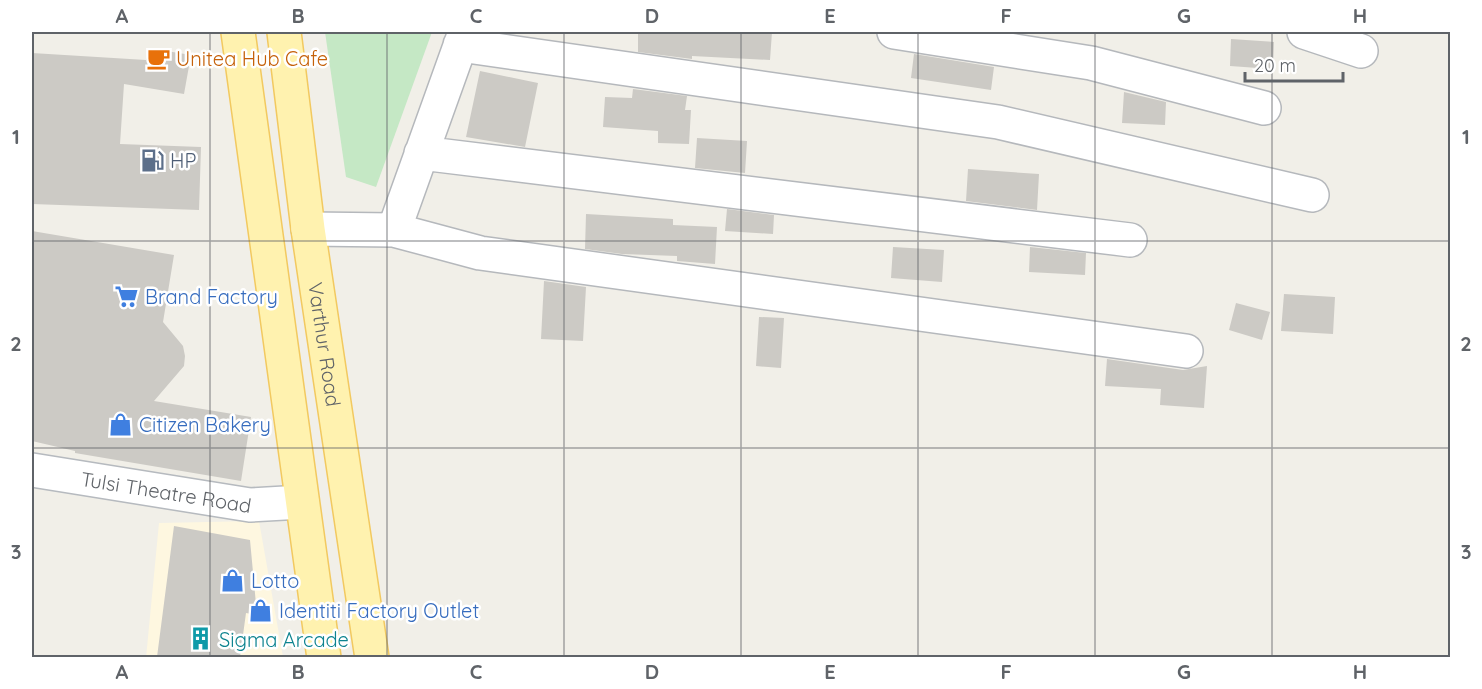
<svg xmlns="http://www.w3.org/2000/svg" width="1482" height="689" viewBox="0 0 1482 689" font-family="Quicksand,sans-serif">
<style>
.commercial{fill:#fef7e0}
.green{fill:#c5e8c5}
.building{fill:#cccac5}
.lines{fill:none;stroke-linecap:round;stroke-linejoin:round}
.street-casing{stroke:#b5b8bc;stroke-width:36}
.secondary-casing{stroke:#b6babf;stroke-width:36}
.primary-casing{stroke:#f2c960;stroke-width:36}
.street{stroke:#fff;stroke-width:33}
.secondary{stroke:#fff;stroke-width:33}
.primary{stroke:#fff2af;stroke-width:33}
.grid{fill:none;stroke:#5f6368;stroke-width:1.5;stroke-opacity:0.55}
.labels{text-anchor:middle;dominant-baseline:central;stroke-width:5;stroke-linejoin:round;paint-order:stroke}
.food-label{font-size:20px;fill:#c56008;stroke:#fff;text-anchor:start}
.service-label{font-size:20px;fill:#4e5e75;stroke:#fff;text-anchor:start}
.shop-label{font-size:20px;fill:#366cbe;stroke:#fff;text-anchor:start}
.street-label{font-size:20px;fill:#5f6368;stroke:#fff}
.culture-label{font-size:20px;fill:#0d838f;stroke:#fff;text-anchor:start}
.neatline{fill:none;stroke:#5f6368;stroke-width:2}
.grid-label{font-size:20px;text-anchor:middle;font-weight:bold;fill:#5f6368}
</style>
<rect width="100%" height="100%" fill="#f1efe8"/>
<path class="commercial" d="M259,521L283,657L146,658L159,523Z"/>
<path class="green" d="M325,32H432L376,187L346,177Z"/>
<path class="building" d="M638,32H772L770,60L692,56V59L638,52Z
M1231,39L1274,42L1273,69L1230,66Z
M148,48L191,55L184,94L124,84L120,144L201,147L199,210L32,204V53L146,60Z
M914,54L994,67L991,90L911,78Z
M480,71L538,83L525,147L466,137Z
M633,89L687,96L685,110H691L689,144L658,143V131L603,127L605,97L632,98Z
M1124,92L1166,102L1165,125L1122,123Z
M697,138L747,141L745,173L695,168Z
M968,169L1039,174L1037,210L966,201Z
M727,209L774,215L773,234L725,231Z
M586,214L673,219V225L717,227L715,264L677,261V256L622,254L585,249Z
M32,231L174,255L163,322L183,346L185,356L184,366L154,401L251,417L241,481L75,453V451L32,441Z
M893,247L944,250L942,282L891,278Z
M1030,247L1086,253L1085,275L1029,272Z
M544,281L586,287L583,341L541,339Z
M1284,294L1335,297L1333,334L1281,331Z
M1236,303L1270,312L1262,340L1229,330Z
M759,317L784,318L781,368L756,366Z
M1107,359L1183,370L1207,366L1204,408L1160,405L1161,389L1105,386Z
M174,526L250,540L257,615L246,613L240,657H157Z"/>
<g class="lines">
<defs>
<path id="street" d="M894,32L1091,63L1264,108
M1304,32L1361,51
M460,45L998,122L1312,195
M421,153L1130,240
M308,229L394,230L465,32
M394,230L480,253L1186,351"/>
<g id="secondary">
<path id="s1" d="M32,470L250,505L302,502"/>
</g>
<g id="primary">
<path d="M238,32L324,658"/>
<path id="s2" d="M284,32L308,229L372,658"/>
</g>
</defs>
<use href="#street" class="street-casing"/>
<use href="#secondary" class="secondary-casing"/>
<use href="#primary" class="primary-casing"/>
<use href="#street" class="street"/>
<use href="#secondary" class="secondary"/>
<use href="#primary" class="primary"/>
</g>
<path class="grid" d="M210,32V658M387,32V658M564,32V658M741,32V658M918,32V658M1095,32V658M1272,32V658M32,241H1450M32,448H1450"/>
<defs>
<symbol id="cafe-bare" viewBox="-9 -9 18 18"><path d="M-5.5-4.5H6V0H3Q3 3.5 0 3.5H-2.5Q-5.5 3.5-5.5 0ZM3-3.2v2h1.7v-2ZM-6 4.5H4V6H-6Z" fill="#e8710a" stroke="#fff" stroke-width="2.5" paint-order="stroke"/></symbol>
<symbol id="fuel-bare" viewBox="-9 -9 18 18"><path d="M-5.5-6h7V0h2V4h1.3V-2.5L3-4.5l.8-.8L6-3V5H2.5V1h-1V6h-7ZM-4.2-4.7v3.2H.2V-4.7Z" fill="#5c6f8a" stroke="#fff" stroke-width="2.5" paint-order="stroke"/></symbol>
<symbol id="supermarket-bare" viewBox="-9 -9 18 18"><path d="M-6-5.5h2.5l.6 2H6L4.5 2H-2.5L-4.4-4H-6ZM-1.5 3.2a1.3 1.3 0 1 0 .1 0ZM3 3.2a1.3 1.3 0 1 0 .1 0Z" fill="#3f7fe0" stroke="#fff" stroke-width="2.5" paint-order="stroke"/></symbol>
<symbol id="shop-bare" viewBox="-9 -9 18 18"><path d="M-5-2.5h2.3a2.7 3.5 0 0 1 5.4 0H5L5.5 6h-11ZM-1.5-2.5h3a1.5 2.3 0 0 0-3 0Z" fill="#3f7fe0" stroke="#fff" stroke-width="2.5" paint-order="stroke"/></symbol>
<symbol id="building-bare" viewBox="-9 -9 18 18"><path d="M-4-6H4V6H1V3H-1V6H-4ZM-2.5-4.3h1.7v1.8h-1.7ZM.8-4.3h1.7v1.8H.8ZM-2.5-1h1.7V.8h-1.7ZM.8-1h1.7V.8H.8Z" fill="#0f9aa8" stroke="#fff" stroke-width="2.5" paint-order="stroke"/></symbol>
</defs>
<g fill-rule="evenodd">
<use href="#cafe-bare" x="142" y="42" width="33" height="33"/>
<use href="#fuel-bare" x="136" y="144" width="33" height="33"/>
<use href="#supermarket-bare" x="110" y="280" width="33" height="33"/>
<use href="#shop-bare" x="104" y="408" width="33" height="33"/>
<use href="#shop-bare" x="216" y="564" width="33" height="33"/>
<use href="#shop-bare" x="244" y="594" width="33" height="33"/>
<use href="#building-bare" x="184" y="622" width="33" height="33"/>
</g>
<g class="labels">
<g class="food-label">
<text x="176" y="58">Unitea Hub Cafe</text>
</g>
<g class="service-label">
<text x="170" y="160">HP</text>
</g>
<g class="shop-label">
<text x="145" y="296">Brand Factory</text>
<text x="139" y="424">Citizen Bakery</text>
<text x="251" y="580">Lotto</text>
<text x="279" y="610">Identiti Factory Outlet</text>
</g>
<g class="street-label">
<text stroke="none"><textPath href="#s2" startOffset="315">Varthur Road</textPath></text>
<text stroke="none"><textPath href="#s1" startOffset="136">Tulsi Theatre Road</textPath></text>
</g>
<g class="culture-label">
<text x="219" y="639">Sigma Arcade</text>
</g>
</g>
<rect width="1482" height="689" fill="none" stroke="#ffffff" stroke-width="66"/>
<path d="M1245 72v9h98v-9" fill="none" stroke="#5f6368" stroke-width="3"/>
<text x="1254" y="72" font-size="18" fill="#5f6368" stroke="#ffffff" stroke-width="4.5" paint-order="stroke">20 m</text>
<rect x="33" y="33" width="1416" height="623" class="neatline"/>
<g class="grid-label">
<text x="122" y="23">A</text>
<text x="298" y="23">B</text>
<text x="476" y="23">C</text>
<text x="652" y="23">D</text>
<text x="830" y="23">E</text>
<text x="1006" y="23">F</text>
<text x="1184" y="23">G</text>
<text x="1360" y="23">H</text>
<text x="16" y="144">1</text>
<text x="1466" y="144">1</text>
<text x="16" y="351">2</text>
<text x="1466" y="351">2</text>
<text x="16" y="559">3</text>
<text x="1466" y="559">3</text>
<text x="122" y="679">A</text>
<text x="298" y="679">B</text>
<text x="476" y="679">C</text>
<text x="652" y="679">D</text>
<text x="830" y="679">E</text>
<text x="1006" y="679">F</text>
<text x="1184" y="679">G</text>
<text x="1360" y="679">H</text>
</g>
</svg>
